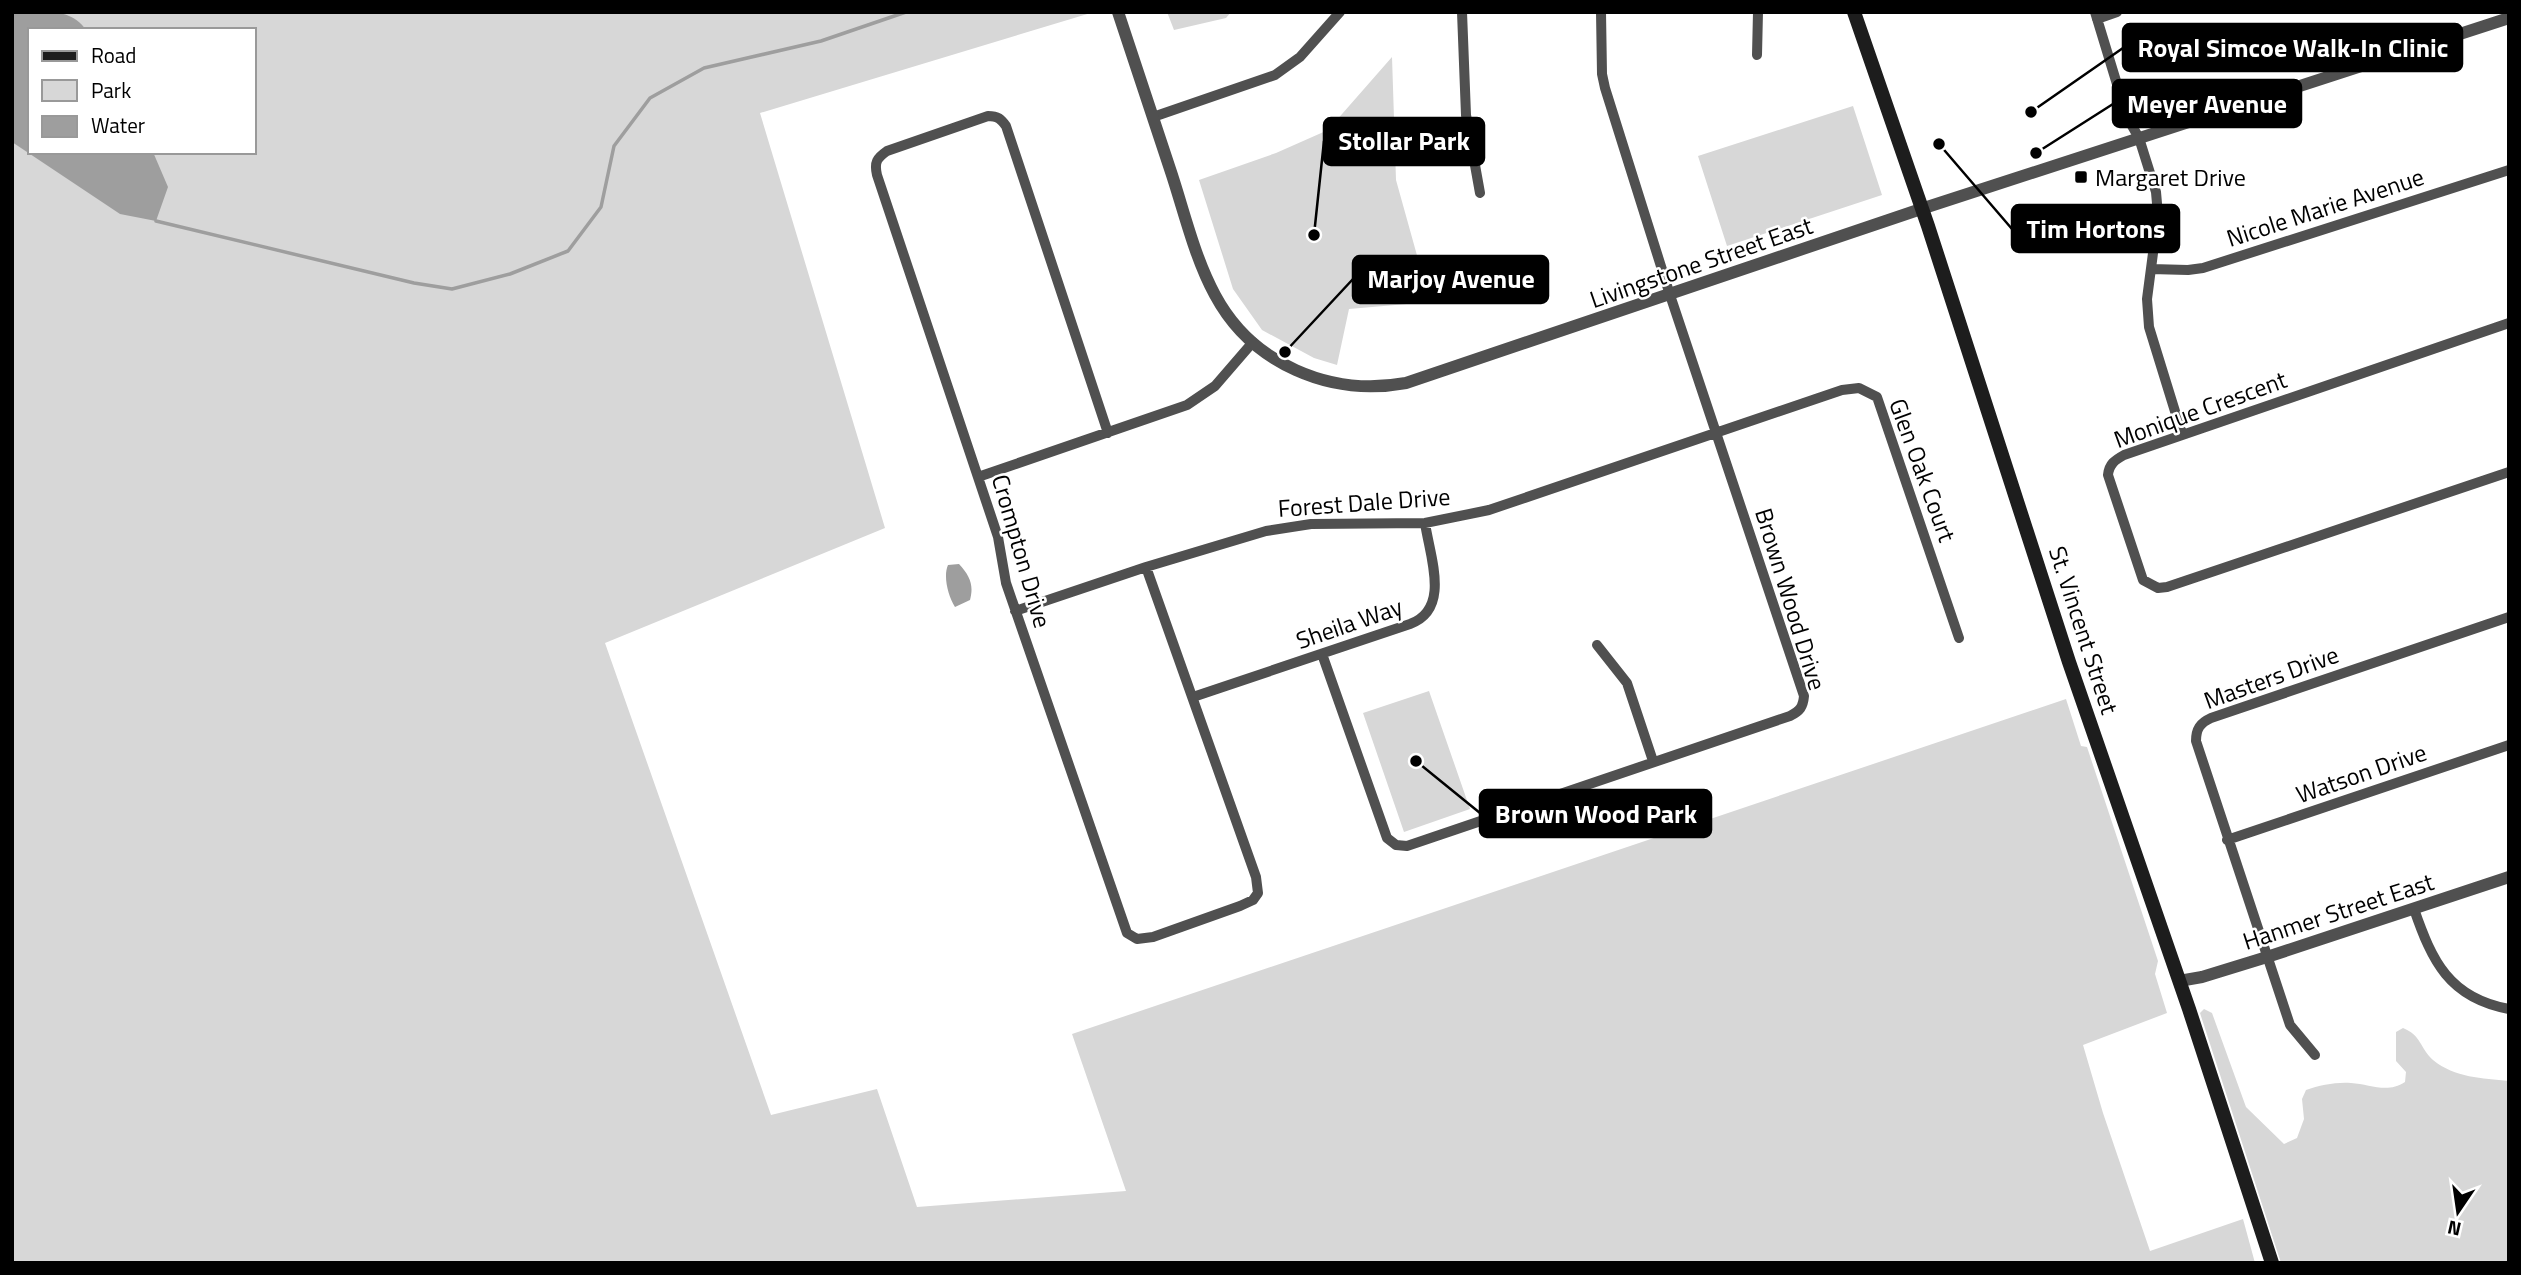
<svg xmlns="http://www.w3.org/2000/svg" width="2521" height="1275" viewBox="0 0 2521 1275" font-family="'Titillium Web',sans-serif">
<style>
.green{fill:#d7d7d7;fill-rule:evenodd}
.water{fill:#9e9e9e}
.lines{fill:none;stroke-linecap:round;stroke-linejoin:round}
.stream{stroke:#9e9e9e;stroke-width:3.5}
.minor{stroke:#505050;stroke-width:10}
.tertiary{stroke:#505050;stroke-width:12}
.secondary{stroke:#1d1d1d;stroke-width:14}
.poi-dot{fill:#000;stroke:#fff;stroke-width:2.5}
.labels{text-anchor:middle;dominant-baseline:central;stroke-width:5;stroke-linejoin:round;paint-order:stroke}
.poi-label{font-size:24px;fill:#000;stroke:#fff;text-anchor:start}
.street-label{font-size:24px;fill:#000;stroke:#fff}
.leader{fill:none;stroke:#000;stroke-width:2.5}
.callout-dot{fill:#000;stroke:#fff;stroke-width:2.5}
.callout{fill:#000;stroke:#000;stroke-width:2.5}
.callout-label{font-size:26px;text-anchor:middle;font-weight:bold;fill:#fff}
</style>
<rect width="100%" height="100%" fill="#fff"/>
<path class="green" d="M12,12H1094L760,113L885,528L605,643L771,1115L877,1089L917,1207L1126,1191L1072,1034L2066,699L2081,746L2087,747L2158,961L2155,974L2167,1013L2083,1045L2103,1113L2150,1251L2243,1219L2255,1263H12ZM30,30H254V152H30Z
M1167,12H1231L1226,18L1174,30Z
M1392,57L1396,180L1430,302L1349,309L1337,365L1314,358L1262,330L1233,289L1199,180L1276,153L1328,130Z
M1853,106L1882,195L1727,246L1698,156Z
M1429,691L1470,809L1404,832L1363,713Z
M2204,1009L2212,1013L2246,1107L2284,1144L2297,1138L2304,1119L2302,1099L2306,1090C2320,1085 2336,1082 2351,1083C2370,1084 2387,1094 2405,1082L2406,1072L2396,1061V1032L2403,1028C2421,1035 2420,1048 2433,1060C2455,1078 2482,1078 2509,1081V1263H2281L2200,1013Z"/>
<path class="water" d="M12,12C38,12 70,6 86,30H30V152H153L168,187L156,221L120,214L12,142Z
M959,564C970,576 974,585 970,600L955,607C948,596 943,576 948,565Z"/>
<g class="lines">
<path class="stream" d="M156,221L414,283L452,289L510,274L568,251L601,207L614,146L650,98L704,68L821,41L906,12"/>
<path class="minor" d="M1462,12L1466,115L1480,193
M2095,12L2127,117L2139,138L2156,192L2158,215L2147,299L2149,327L2182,434
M2097,19L2117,12
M1757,55L1758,12
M1153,117L1275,75L1300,57L1340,12
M2151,269L2188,270L2203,268L2509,170
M2509,323L2124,455C2115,460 2109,464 2108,475L2143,580L2158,588L2167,587L2509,472
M1108,433L1006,126C1001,119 998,116 988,116L887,151C877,158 874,162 877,175L998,537L1006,583L1127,933L1137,939L1153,937L1240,906L1253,900L1258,893L1256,877L1146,567
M978,477L1187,405L1215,386L1253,342
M1015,611L1146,567L1266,531L1311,524L1425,523L1489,510L1842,390L1859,388L1877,397L1959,638
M1597,645L1627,683L1653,761
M1322,654L1387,838L1396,845L1407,846L1790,716C1800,711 1803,707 1804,696L1670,295L1605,88L1602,74L1601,12
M1193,697L1410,624C1451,609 1430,557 1425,523
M2227,840L2509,745
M2414,909C2432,961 2449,998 2509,1009
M2315,1055L2290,1025L2196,741C2196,729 2200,723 2211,718L2509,617"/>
<path class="tertiary" d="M1118,12C1136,66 1154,121 1172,175C1185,215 1195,258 1215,295C1252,364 1330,397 1406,383L1921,209L2509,18
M2179,981L2202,977L2267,957L2509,877"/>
<path class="secondary" d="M1854,12L1928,226L2069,662L2189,1009L2272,1263"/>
</g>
<rect class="poi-dot" x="2074" y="170" width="14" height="14" rx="3.5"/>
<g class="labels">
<g class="poi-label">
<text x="2095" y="177">Margaret Drive</text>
</g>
<g class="street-label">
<text transform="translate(2325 207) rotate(-18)">Nicole Marie Avenue</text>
<text transform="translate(1701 262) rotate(-19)">Livingstone Street East</text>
<text transform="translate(2200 409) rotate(-20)">Monique Crescent</text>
<text transform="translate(1923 470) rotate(70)">Glen Oak Court</text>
<text transform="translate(1364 502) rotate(-4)">Forest Dale Drive</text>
<text transform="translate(1022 551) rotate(74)">Crompton Drive</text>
<text transform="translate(1791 599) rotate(73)">Brown Wood Drive</text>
<text transform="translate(1349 623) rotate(-19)">Sheila Way</text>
<text transform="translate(2084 630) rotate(72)">St. Vincent Street</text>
<text transform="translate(2271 677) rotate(-20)">Masters Drive</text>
<text transform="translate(2361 773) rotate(-19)">Watson Drive</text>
<text transform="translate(2338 911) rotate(-18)">Hanmer Street East</text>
</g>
</g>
<path class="leader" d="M2031 112L2123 48M2036 153L2113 104M1314 235L1324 141M1939 144L2012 229M1285 352L1353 279M1416 761L1480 813"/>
<g class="callout-dot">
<circle cx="2031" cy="112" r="7"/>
<circle cx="2036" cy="153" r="7"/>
<circle cx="1314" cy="235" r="7"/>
<circle cx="1939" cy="144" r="7"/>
<circle cx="1285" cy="352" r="7"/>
<circle cx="1416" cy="761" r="7"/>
</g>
<g class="callout">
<rect x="2123" y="24" width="339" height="47" rx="7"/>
<rect x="2113" y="80" width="188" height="47" rx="7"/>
<rect x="1324" y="118" width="160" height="47" rx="7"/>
<rect x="2012" y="205" width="167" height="47" rx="7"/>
<rect x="1353" y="256" width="195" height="47" rx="7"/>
<rect x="1480" y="790" width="231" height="47" rx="7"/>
</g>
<g class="callout-label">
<text x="2293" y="57">Royal Simcoe Walk-In Clinic</text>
<text x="2207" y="113">Meyer Avenue</text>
<text x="1404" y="150">Stollar Park</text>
<text x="2096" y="238">Tim Hortons</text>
<text x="1451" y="288">Marjoy Avenue</text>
<text x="1596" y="823">Brown Wood Park</text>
</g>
<rect width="2521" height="1275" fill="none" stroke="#000000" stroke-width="28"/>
<rect x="28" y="28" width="228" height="126" fill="#ffffff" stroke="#999999" stroke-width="2"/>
<rect x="42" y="51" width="35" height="10" fill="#1d1d1d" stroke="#999999" stroke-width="2"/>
<text x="91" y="63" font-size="21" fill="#000000">Road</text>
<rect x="42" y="80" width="35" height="21" fill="#d7d7d7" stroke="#999999" stroke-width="2"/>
<text x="91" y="98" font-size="21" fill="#000000">Park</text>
<rect x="42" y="116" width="35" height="21" fill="#9e9e9e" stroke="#999999" stroke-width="2"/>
<text x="91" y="133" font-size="21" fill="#000000">Water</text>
<g transform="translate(2458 1212) rotate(193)" stroke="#ffffff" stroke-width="5" paint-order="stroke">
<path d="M0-5L12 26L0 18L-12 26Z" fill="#000000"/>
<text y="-10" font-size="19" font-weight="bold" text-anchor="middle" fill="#000000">N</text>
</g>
</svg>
